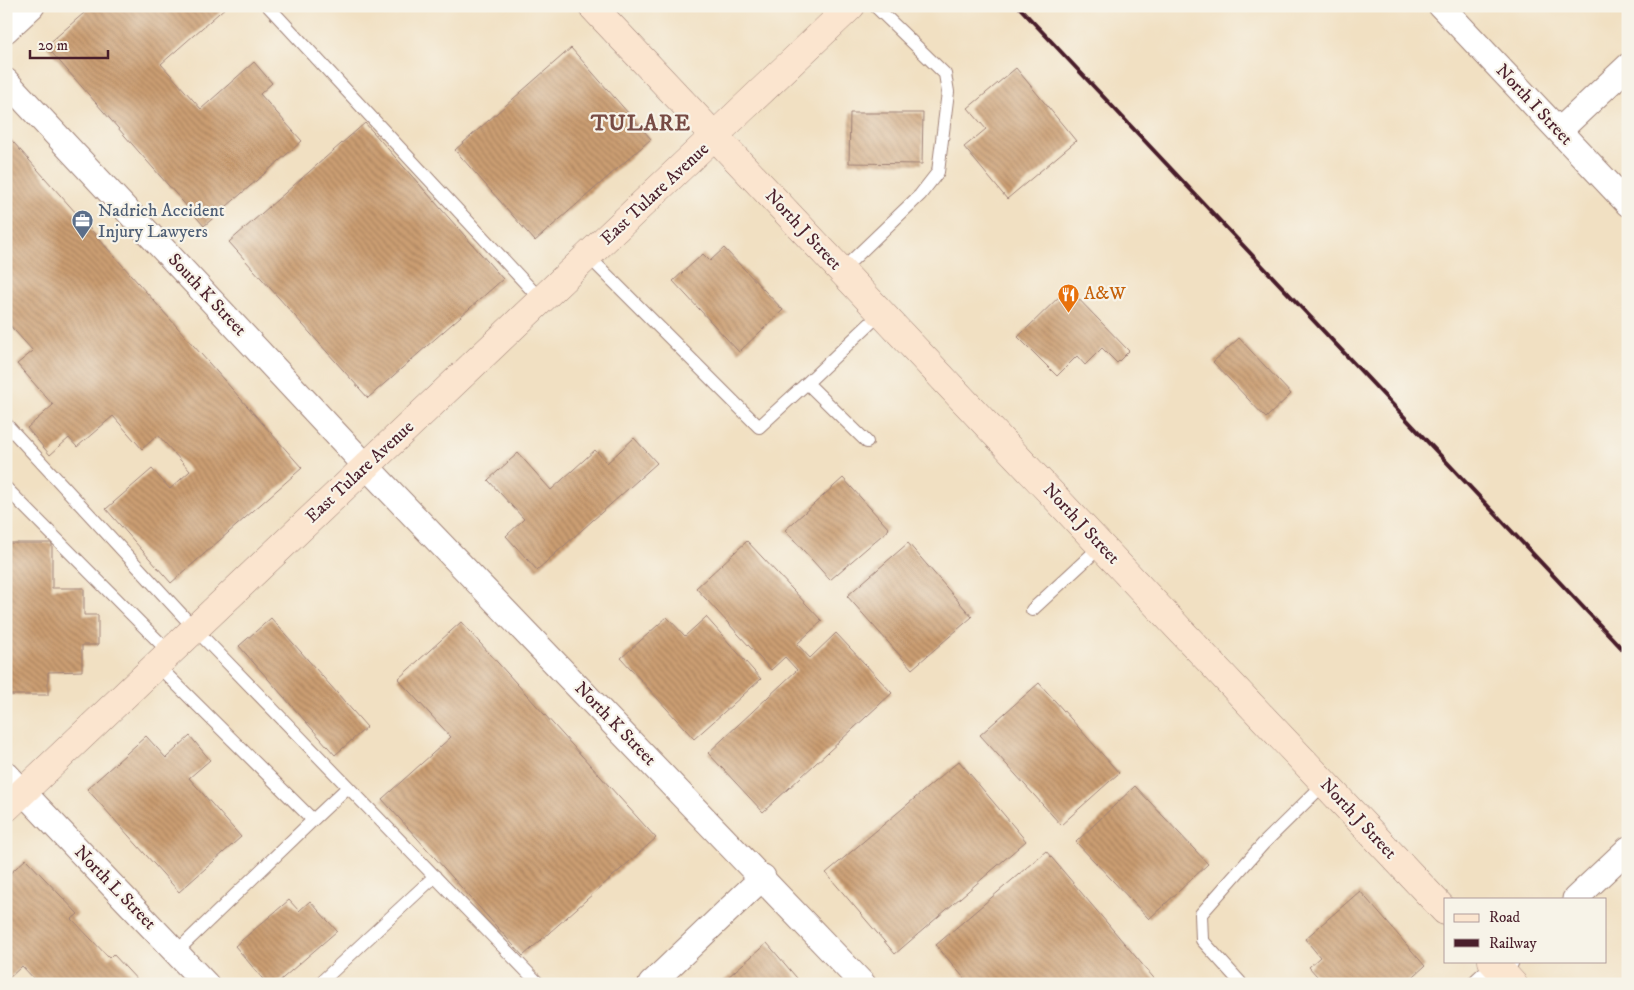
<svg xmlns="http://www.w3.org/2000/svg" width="1634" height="990" viewBox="0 0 1634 990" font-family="'IM FELL DW Pica',serif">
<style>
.building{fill:url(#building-back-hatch)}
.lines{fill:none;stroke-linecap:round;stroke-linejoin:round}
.lane-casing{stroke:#9e8076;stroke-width:14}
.street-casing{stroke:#9e8076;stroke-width:27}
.secondary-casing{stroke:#9e8076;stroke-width:29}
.lane{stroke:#fff;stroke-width:12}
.street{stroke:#fff;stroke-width:25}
.secondary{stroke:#fbe5cf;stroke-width:28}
.rail{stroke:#4a1f2b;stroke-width:4}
.labels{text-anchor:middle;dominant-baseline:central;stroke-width:4.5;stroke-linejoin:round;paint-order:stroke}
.street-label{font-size:18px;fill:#4a1f2b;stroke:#f7f3e8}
.service-label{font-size:18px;fill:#4e5e75;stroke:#f7f3e8;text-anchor:start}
.food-label{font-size:18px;fill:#c56008;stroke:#f7f3e8;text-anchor:start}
.district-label{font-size:22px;font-weight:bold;letter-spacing:1px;fill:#774b44;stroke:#f7f3e8}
</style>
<defs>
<pattern id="building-back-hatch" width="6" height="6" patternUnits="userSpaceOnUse" patternTransform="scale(1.25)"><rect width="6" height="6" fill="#cb9e72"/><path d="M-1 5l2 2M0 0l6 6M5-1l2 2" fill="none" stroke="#a7805e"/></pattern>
</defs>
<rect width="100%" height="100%" fill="#f7f3e8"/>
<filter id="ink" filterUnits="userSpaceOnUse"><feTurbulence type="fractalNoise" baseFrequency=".02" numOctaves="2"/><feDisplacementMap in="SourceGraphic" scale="10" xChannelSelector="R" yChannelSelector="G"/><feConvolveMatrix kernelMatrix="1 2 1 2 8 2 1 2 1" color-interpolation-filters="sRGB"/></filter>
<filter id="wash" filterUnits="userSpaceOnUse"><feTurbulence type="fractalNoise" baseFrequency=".0096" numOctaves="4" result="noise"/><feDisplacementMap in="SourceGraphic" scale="20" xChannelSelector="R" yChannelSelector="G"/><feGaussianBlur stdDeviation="1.12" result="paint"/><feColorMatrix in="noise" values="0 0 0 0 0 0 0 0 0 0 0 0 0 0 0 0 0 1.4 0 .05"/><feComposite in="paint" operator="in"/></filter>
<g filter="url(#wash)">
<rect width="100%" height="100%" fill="#f1e0c2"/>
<g id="blocks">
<path class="building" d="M92,6H227L161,64L201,109L254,62L272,83L260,94L302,141L204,226L46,46Z
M571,48L651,139L535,241L455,150Z
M1016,68L1076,141L1007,199L964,147L986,129L968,108Z
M850,113H923L922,164L849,163Z
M365,123L503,279L368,398L229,242Z
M6,134L302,468L171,583L106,509L152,469L170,489L190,471L158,435L142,449L113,416L77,447L69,438L50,455L27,428L53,405L17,364L33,351L6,321Z
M724,248L783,310L739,352L673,281L703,254L710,261Z
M1068,288L1129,351L1117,363L1102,348L1085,365L1077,356L1057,376L1018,337Z
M1239,338L1291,394L1266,418L1213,362Z
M634,438L657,463L537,570L506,536L524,519L488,480L518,453L551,490L595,450L607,463Z
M843,478L889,529L830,580L785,530Z
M747,541L822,621L797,644L810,658L836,633L892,693L763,812L708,753L797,670L785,657L771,670L696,588Z
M6,543H52V588H84V615H98V645H82V671L48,672V695H6Z
M908,543L972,617L912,669L847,596Z
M667,617L685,636L706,617L761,679L694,739L621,658Z
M271,618L367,727L335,755L239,646Z
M461,622L656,838L523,956L382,799L451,737L398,679Z
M1039,683L1119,773L1061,825L980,735Z
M146,736L166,758L190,736L210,760L189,778L241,837L179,892L87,789Z
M959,761L1026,841L895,954L826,873Z
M1135,786L1208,864L1149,919L1076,842Z
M1046,851L1158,983L1157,984H969L936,945Z
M26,859L78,914L72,919L109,958L113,954L141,984H39L22,966L6,981V877Z
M1360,891L1425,966L1405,984H1324L1309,967L1320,957L1305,939Z
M289,900L299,911L310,901L337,931L276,984H267L235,946Z
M767,943L802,984H720Z"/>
</g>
</g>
<g filter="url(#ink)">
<use href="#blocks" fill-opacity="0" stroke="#9e8076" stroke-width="1"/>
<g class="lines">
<defs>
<path id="lane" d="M268,6L542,301
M589,257L759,427L807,383
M841,271L920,195L938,172L948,92L945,74L875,6
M6,424L195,629L539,984
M867,442L807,383L881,313
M6,488L170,653
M1032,610L1101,546
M157,665L313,820L176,952
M313,820L348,787
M1240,982L1202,940L1201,914L1263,844L1325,783
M319,984L435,876"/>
<path id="street" d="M1441,6L1628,204
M6,30L32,6
M6,81L366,466L863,984
M1559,131L1628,66
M6,774L206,984
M1575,899L1628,849
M651,984L763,877
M1481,984L1506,961"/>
<path id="secondary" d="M592,6L1445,911
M6,808L851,6
M1492,961L1513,984"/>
</defs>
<use href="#lane" class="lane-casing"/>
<use href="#street" class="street-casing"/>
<use href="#secondary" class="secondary-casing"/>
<use href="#lane" class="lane"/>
<use href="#street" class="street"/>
<use href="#secondary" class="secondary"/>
<path class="rail" d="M1018,6L1628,655"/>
</g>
</g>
<defs>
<symbol id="office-pin" viewBox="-11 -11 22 30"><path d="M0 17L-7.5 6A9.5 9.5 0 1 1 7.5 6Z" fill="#5c6f8a" stroke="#f7f3e8"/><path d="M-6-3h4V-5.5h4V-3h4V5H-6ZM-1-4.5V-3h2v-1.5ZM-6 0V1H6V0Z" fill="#fff"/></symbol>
<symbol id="restaurant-pin" viewBox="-11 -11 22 30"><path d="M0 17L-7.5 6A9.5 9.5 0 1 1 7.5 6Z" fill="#e8710a" stroke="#f7f3e8"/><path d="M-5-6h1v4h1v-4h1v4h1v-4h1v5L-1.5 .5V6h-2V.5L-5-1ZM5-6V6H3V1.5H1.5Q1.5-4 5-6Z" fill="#fff"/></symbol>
</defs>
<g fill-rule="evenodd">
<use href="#office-pin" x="70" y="208" width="25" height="34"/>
<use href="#restaurant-pin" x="1056" y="282" width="25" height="34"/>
</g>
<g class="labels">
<g class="street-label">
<text transform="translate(1534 105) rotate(47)">North I Street</text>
<text transform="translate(655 194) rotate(-43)">East Tulare Avenue</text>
<text transform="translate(803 230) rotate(47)">North J Street</text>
<text transform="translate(207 295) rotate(47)">South K Street</text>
<text transform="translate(360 472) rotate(-43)">East Tulare Avenue</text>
<text transform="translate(1081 524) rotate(47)">North J Street</text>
<text transform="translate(615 724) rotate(46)">North K Street</text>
<text transform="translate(1358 819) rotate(47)">North J Street</text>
<text transform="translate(115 888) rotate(46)">North L Street</text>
</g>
<g class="service-label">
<text x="98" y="211">Nadrich Accident<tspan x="98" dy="21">Injury Lawyers</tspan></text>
</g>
<g class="food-label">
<text x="1084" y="294">A&amp;W</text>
</g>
<g class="district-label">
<text x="641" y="123">TULARE</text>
</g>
</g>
<rect width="1634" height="990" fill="none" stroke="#f7f3e8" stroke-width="25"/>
<rect x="1444" y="898" width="162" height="65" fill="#f7f3e8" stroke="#b29e9c"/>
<rect x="1454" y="914" width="25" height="8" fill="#fbe5cf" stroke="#b29e9c"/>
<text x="1489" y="922" font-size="15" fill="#4a1f2b">Road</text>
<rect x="1454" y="939" width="25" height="8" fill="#4a1f2b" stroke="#b29e9c"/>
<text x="1489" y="948" font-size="15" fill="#4a1f2b">Railway</text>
<path d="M30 50v8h78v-8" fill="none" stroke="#4a1f2b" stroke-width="2.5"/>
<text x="38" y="50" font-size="15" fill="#4a1f2b" stroke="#f7f3e8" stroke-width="4" paint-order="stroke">20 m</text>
</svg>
